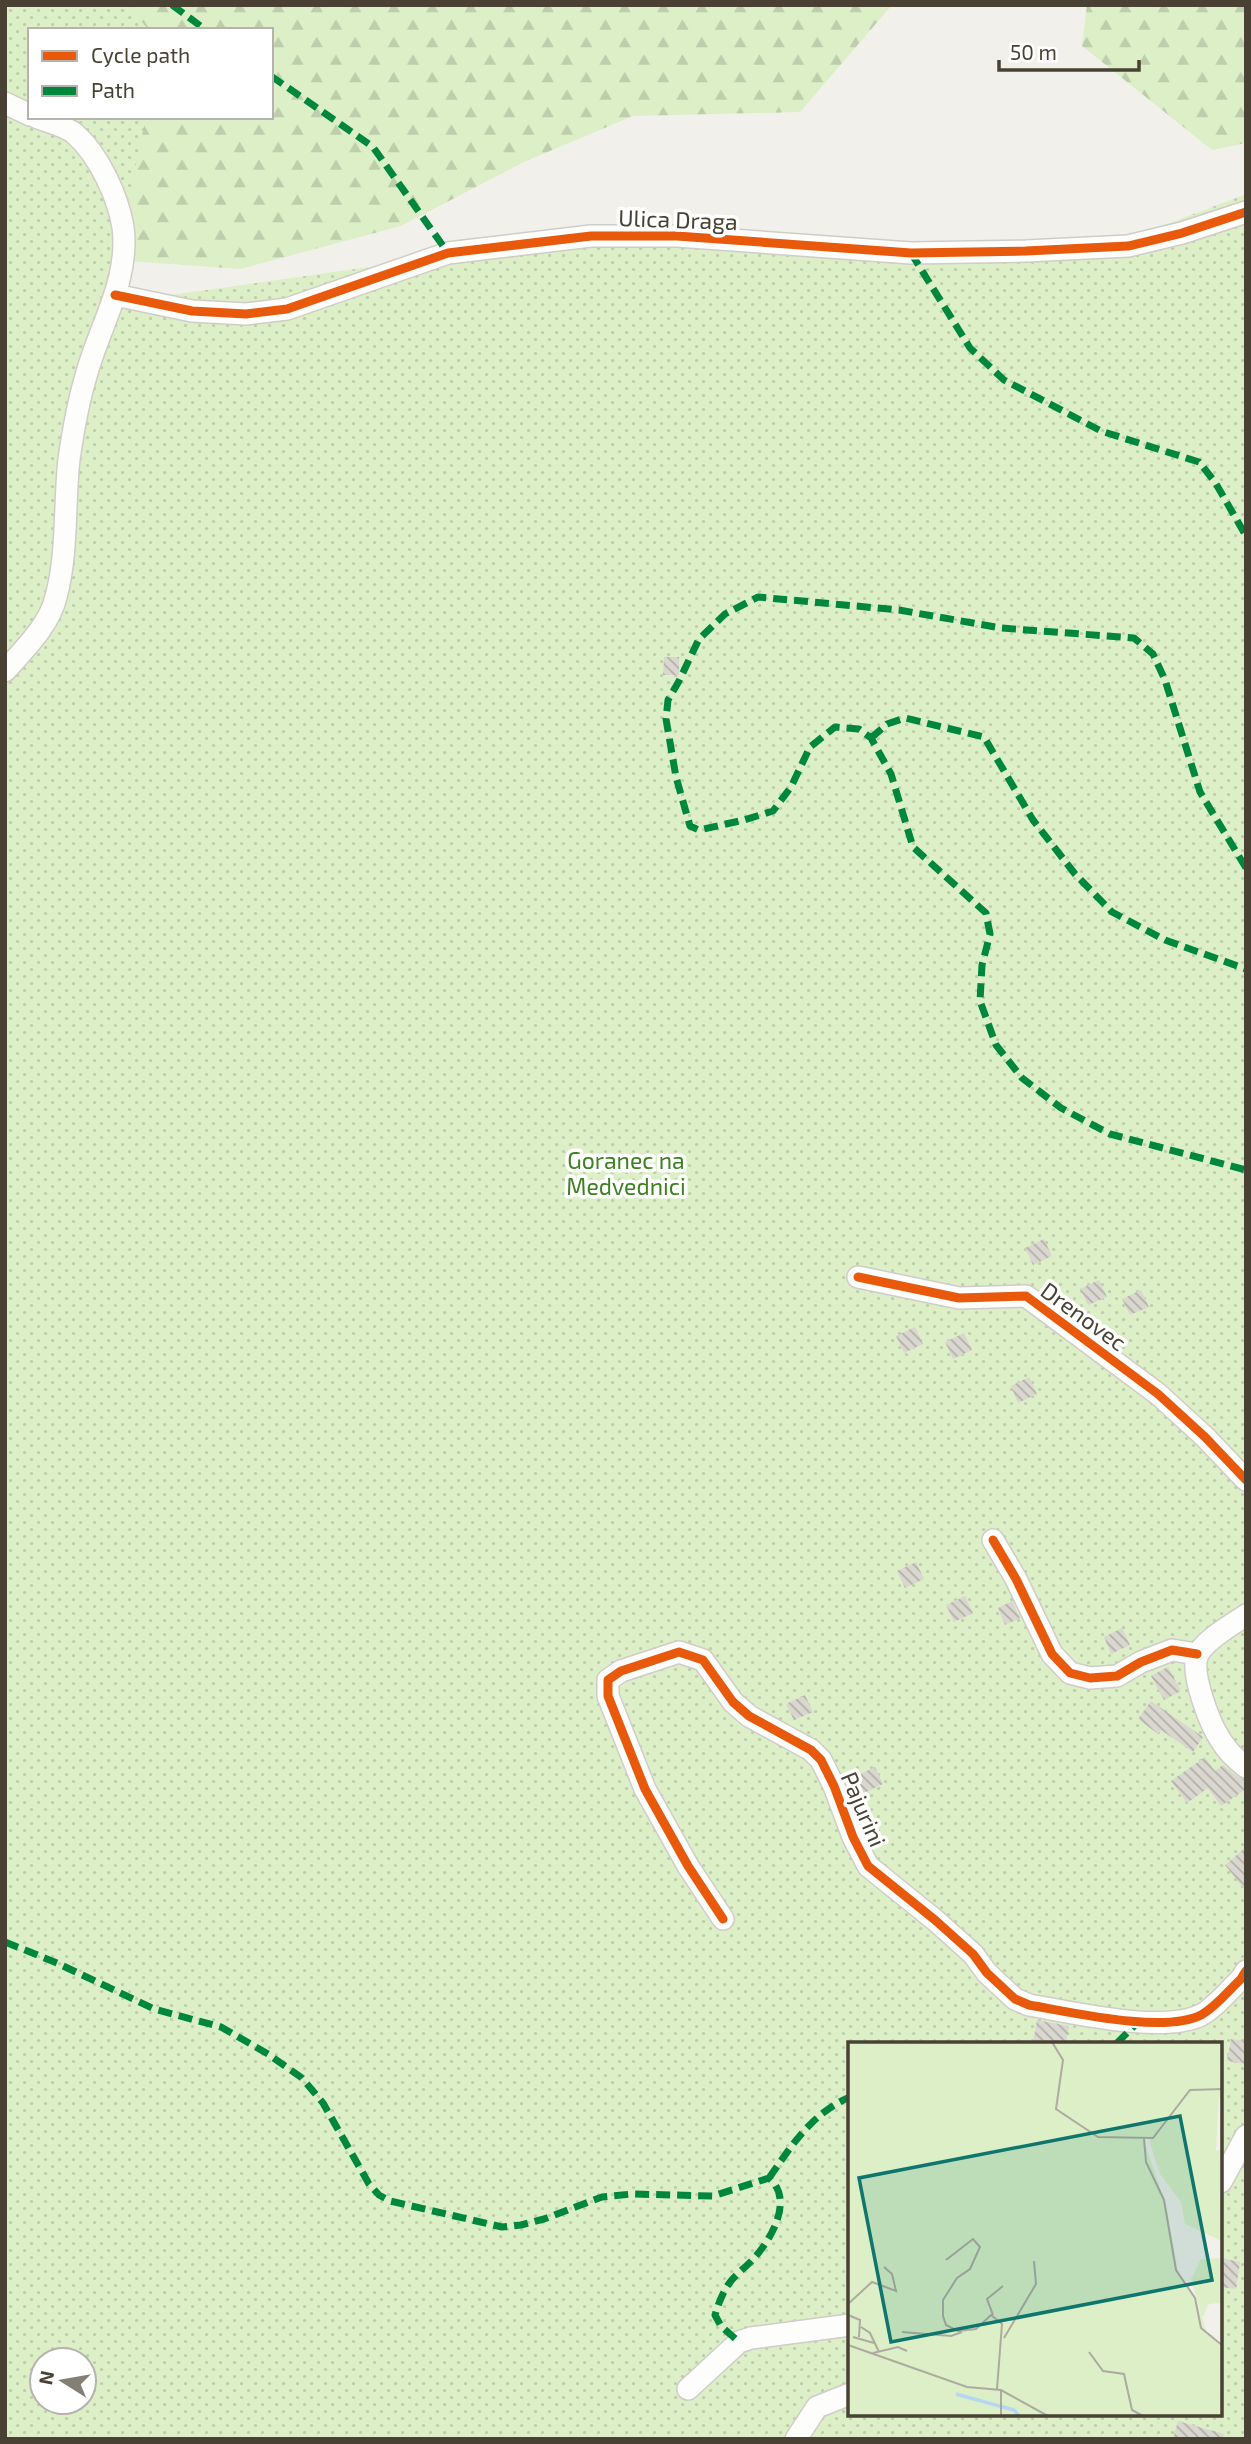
<svg xmlns="http://www.w3.org/2000/svg" width="1251" height="2444" viewBox="0 0 1251 2444" font-family="'Exo 2',sans-serif">
<style>
.forest{fill:url(#forest-firs);fill-rule:evenodd}
.park{fill:url(#park-dots);fill-rule:evenodd}
.building{fill:url(#building-back-hatch)}
.lines{fill:none;stroke-linecap:round;stroke-linejoin:round}
.street-casing{stroke:#d0cdc7;stroke-width:24}
.street{stroke:#fdfdfc;stroke-width:21}
.quiet{stroke:#00873e;stroke-width:7;stroke-dasharray:14 7;stroke-linecap:butt}
.cycleway-casing{stroke:#fff;stroke-width:13}
.cycleway{stroke:#e8590c;stroke-width:9}
.labels{text-anchor:middle;dominant-baseline:central;stroke-width:7;stroke-linejoin:round;paint-order:stroke}
.street-label{font-size:23px;fill:#494234;stroke:#fff}
.park-label{font-size:23px;fill:#3e8121;stroke:#fff}
.inset-river{fill:none;stroke:#b6d6f4;stroke-width:3.5}
.inset-road{fill:none;stroke:#aeaaa1;stroke-width:2}
.view{fill:#0f766e;fill-opacity:0.15;stroke:#0f766e;stroke-width:3.5}
.inset-edge{fill:none;stroke:#494234;stroke-width:3.5}
</style>
<defs>
<pattern id="forest-firs" width="22" height="20" patternUnits="userSpaceOnUse" patternTransform="scale(1.75)"><rect width="22" height="20" fill="#dcefc7"/><path d="M5 1l3.5 6h-7zM16 11l3.5 6h-7z" fill="#beceac"/></pattern>
<pattern id="park-dots" width="8" height="8" patternUnits="userSpaceOnUse" patternTransform="scale(1.75)"><rect width="8" height="8" fill="#dcefc7"/><path d="M2 2h.1M6 6h.1" fill="none" stroke="#beceac" stroke-width="1.8" stroke-linecap="round"/></pattern>
<pattern id="building-back-hatch" width="6" height="6" patternUnits="userSpaceOnUse" patternTransform="scale(1.75)"><rect width="6" height="6" fill="#dad7d0"/><path d="M-1 5l2 2M0 0l6 6M5-1l2 2" fill="none" stroke="#b3b0aa"/></pattern>
</defs>
<rect width="100%" height="100%" fill="#f2f0ea"/>
<path class="forest" d="M5,5H892L800,112L633,116L526,161L401,226L240,269L129,261L68,371ZM30,30H271V117H30Z
M1087,5H1246V143L1212,150L1082,46Z"/>
<path class="park" d="M5,5H126L149,30H30V117H146L106,304L633,230L923,260L1136,236L1246,194V2439H5ZM850,2043H1221V2414H850ZM42,2360H84V2402H42Z"/>
<path class="building" d="M664,657H679V675H663Z
M1044,1239L1052,1256L1033,1265L1025,1248Z
M1099,1280L1107,1297L1088,1305L1080,1289Z
M1141,1290L1149,1307L1130,1315L1122,1299Z
M915,1327L923,1344L904,1353L896,1336Z
M964,1333L972,1350L953,1359L945,1342Z
M1029,1377L1037,1394L1018,1403L1011,1386Z
M916,1562L924,1579L905,1588L897,1571Z
M965,1596L973,1613L954,1622L946,1605Z
M1012,1601L1020,1618L1005,1625L998,1608Z
M1122,1628L1130,1645L1111,1654L1104,1637Z
M1168,1667L1181,1691L1164,1700L1151,1676Z
M805,1695L813,1712L794,1720L786,1704Z
M1151,1701L1203,1737L1193,1752L1161,1730L1158,1734L1138,1719Z
M1205,1757L1215,1771L1223,1765L1238,1777L1246,1780V1789L1221,1806L1208,1788L1187,1803L1171,1781Z
M875,1767L883,1784L864,1793L856,1776Z
M1246,1847V1891L1225,1865Z
M1037,2020L1069,2026L1066,2043H1033Z
M1231,2039L1246,2041V2064L1227,2061Z
M1221,2258L1240,2262L1236,2289L1221,2287Z
M1178,2421L1224,2434L1223,2439H1173Z"/>
<g class="lines">
<defs>
<path id="street" d="M5,103L30,115
M115,295L192,311L246,314L287,309L448,253L591,236H677L911,253L1026,251L1128,246L1182,233L1246,212
M5,671C24,649 49,626 56,597C68,552 64,505 69,459C73,432 78,402 86,376C99,327 130,280 123,227C118,197 99,155 75,134C66,126 48,122 36,117
M858,1277L959,1298L1026,1296L1158,1394L1205,1437L1246,1480
M993,1540L1016,1579L1052,1654L1070,1673L1090,1678L1117,1676L1141,1662L1172,1650L1197,1654
M1246,1615C1232,1625 1202,1641 1197,1657C1191,1675 1210,1724 1220,1739C1227,1751 1235,1759 1246,1767
M723,1919L688,1866L645,1789L608,1696V1680L621,1671L679,1652L703,1660L733,1702L749,1716L811,1750L821,1760L834,1786L853,1837L868,1866L935,1920L973,1954L987,1973L1015,1999L1029,2005C1071,2012 1163,2034 1201,2015C1216,2007 1229,1990 1241,1979L1246,1971
M1221,2182L1246,2136
M688,2389L739,2342L751,2338L850,2325
M796,2439L817,2407L850,2394"/>
</defs>
<use href="#street" class="street-casing"/>
<use href="#street" class="street"/>
<path class="quiet" d="M172,5L206,30
M271,76L373,147L448,253
M911,253L970,348L1004,380L1101,431L1199,462L1215,482L1246,536
M871,738L887,724L905,718L984,737L1033,820L1075,874L1112,912L1165,940L1246,969
M1246,868L1200,792L1165,680L1153,654L1134,638L1001,628L899,610L758,597L725,614L699,639L679,681L668,700L666,719L676,777L690,826L699,830L744,820L773,811L791,787L810,747L835,727L859,729L871,738L891,774L913,847L986,913L990,934L982,965L980,1001L996,1045L1022,1078L1061,1108L1110,1134L1246,1170
M5,1942L57,1963L154,2009L221,2027L268,2054L302,2078L323,2103L369,2184L379,2195L390,2201L502,2227L521,2225L544,2219L602,2197L632,2194L713,2196L769,2178C794,2199 772,2238 755,2257C747,2267 735,2274 728,2285C722,2294 718,2305 715,2315L721,2326L739,2342
M1117,2043L1139,2021
M769,2178C792,2145 812,2113 850,2097"/>
<defs>
<path id="cycleway" d="M115,295L192,311L246,314L287,309L448,253L591,236H677L911,253L1026,251L1128,246L1182,233L1246,212
M858,1277L959,1298L1026,1296L1158,1394L1205,1437L1246,1480
M993,1540L1016,1579L1052,1654L1070,1673L1090,1678L1117,1676L1141,1662L1172,1650L1197,1654
M723,1919L688,1866L645,1789L608,1696V1680L621,1671L679,1652L703,1660L733,1702L749,1716L811,1750L821,1760L834,1786L853,1837L868,1866L935,1920L973,1954L987,1973L1015,1999L1029,2005C1071,2012 1163,2034 1201,2015C1216,2007 1229,1990 1241,1979L1246,1971"/>
</defs>
<use href="#cycleway" class="cycleway-casing"/>
<use href="#cycleway" class="cycleway"/>
</g>
<g class="labels">
<g class="street-label">
<text transform="translate(678 219) rotate(2)">Ulica Draga</text>
<text transform="translate(1084 1316) rotate(36)">Drenovec</text>
<text transform="translate(864 1809) rotate(67)">Pajurini</text>
</g>
<g class="park-label">
<text x="626" y="1160">Goranec na<tspan x="626" dy="26">Medvednici</tspan></text>
</g>
</g>
<g transform="translate(848 2042)">
<rect width="374" height="374" fill="#f2f0ea"/>
<path d="M374,0L368,109L374,107V199L337,182L333,160L312,132L301,98ZM374,216V261L361,262L354,276L343,237L353,217Z" fill="#dcefc7"/>
<path d="M0,0H374V54L349,72L330,96H295L318,163L330,229L349,261L359,291L374,305V374H0Z" fill="#dcefc7"/>
<path class="inset-river" d="M108,352L166,368L171,374"/>
<path class="inset-road" d="M204,0L215,18L208,67L250,95L305,96L342,48L375,47M296,97L298,120L316,158L328,228L347,256L353,286L375,304M98,218L125,197L132,205L122,227L109,236L95,258V274L98,283L110,289L128,287L143,273L154,282L149,347M0,262L24,240L48,249L44,232L36,225M0,273L12,278L11,295M145,273L139,257L155,244M13,285L22,291L31,310M54,290L103,294L114,290M5,295L26,301M156,296L188,242L186,219M0,303L119,345L153,348L200,374M241,310L255,329L276,332L284,368L295,374M25,311L50,305L59,309M153,348V374"/>
<path class="view" d="M332,74L364,238L43,300L11,136Z"/>
<rect width="374" height="374" class="inset-edge"/>
</g>
<rect width="1251" height="2444" fill="none" stroke="#494234" stroke-width="14"/>
<rect x="28" y="28" width="245" height="91" fill="#ffffff" stroke="#b6b3ae" stroke-width="2"/>
<rect x="42" y="51" width="35" height="10" fill="#e8590c" stroke="#b6b3ae" stroke-width="2"/>
<text x="91" y="63" font-size="21" fill="#494234">Cycle path</text>
<rect x="42" y="86" width="35" height="10" fill="#00873e" stroke="#b6b3ae" stroke-width="2"/>
<text x="91" y="98" font-size="21" fill="#494234">Path</text>
<g transform="translate(63 2381) rotate(281)"><circle r="33" fill="#ffffff" stroke="#b6b3ae" stroke-width="2"/>
<path d="M0-5L12 26L0 18L-12 26Z" fill="#847f74"/>
<text y="-10" font-size="19" font-weight="bold" text-anchor="middle" fill="#494234">N</text>
</g>
<path d="M999 60v10h140v-10" fill="none" stroke="#494234" stroke-width="3.5"/>
<text x="1010" y="60" font-size="21" fill="#494234" stroke="#ffffff" stroke-width="5" paint-order="stroke">50 m</text>
</svg>
